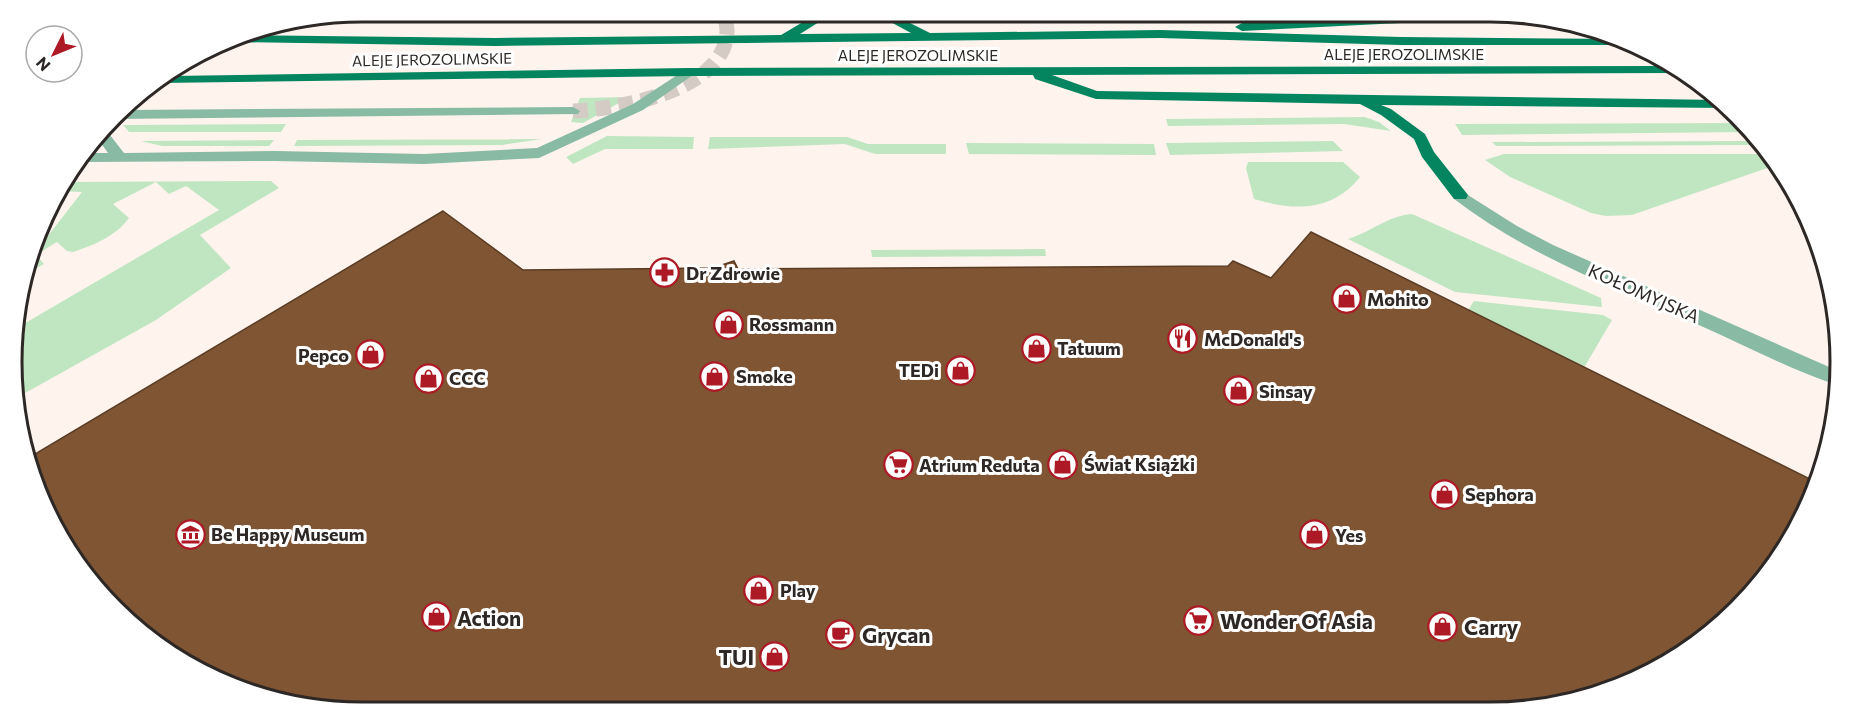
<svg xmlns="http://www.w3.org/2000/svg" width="1853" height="724" viewBox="0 0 1853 724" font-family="Commissioner,sans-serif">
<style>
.green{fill:#c0e5c1}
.building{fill:#805534;stroke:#5a3c24;stroke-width:1.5}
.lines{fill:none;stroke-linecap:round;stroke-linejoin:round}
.minor-tunnel{stroke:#d4cbc5;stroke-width:15;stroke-dasharray:15 8;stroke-linecap:butt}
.minor{fill:#89baa3;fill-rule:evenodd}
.major{fill:#04855f;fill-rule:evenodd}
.labels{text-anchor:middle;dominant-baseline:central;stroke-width:6;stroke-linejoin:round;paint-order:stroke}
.far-street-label{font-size:15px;fill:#2d2825;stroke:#fff}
.poi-label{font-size:18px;font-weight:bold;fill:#2d2825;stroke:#fff;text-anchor:start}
.street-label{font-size:18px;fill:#2d2825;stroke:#fff}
.near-poi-label{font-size:21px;font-weight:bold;fill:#2d2825;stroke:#fff;text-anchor:start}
.rim{fill:none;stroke:#2d2825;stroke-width:3}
</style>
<rect width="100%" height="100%" fill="#fef4ed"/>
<path class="green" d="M580,98L626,97L628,98L583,123L571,122Z
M1365,117L1379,122L1391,131L1344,124L1168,126L1166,119Z
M1740,123L1747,132L1462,135L1455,124Z
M286,124L281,132H129L123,125Z
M607,136L694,137L693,149H605L573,164L566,157Z
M710,137H847L868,144H946V154H875L845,144L708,149Z
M542,139L502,145L294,146L297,140Z
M274,140L269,146H162L141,141Z
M1333,141L1343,151L1170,155L1166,143Z
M1754,141L1757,145L1496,146L1492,142Z
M966,143L1154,144L1156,155L969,154Z
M1504,154H1764L1773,166L1632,215L1606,216L1591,213L1510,177L1485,160Z
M1248,162H1343L1360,177C1332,212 1294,211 1254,199L1246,168Z
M271,181L279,188L200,235L231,268L156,320L18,397L15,329L219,210L186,186L169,194L156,182L113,204L129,218C116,236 94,245 73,252L67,251L57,242L36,255L44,264L30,272L37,250L82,192L57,191L63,182Z
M1412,214L1601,298L1602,307L1455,292L1348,239C1371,232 1387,216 1412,214Z
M1045,249L1046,256L872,257L871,250Z
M1474,301L1603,315L1612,320L1578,378L1461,321Z"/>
<path class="building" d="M443,211L523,270L713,268L734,261L738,269L1228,266L1233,261L1271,278L1311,232L1818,483L1782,557L1722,625L1645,676L1537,709L362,712L250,694L149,640L71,556L30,457Z"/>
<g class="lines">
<path class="minor-tunnel" d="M573,111C618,109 726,91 727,31C727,25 725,18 724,12"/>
<path class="minor" d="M1435,12H1469L1470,14C1463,20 1442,18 1435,12Z
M688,68L693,69L695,72L693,75L643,110L539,158L424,164L275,161L80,162L87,153H108L98,139L106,130L124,153L275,151L424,154L537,148L633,104Z
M573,107L580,111L578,114L115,119L122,110Z
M1460,190L1517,226L1553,245L1836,370L1834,384C1789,369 1744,345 1701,326C1617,289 1527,255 1454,199L1452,195L1454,191Z"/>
<path class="major" d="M820,12H835L800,34L911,33L872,12H888L930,33L1160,30L1401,37L1618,39L1629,45H1401L1160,38L495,46L230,42L242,35L495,38L781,35Z
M1463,12L1507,15L1501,18L1242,31L1235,27L1242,23Z
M1665,66L1677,73L1052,75L1097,91L1722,100L1728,108L1381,105L1391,109L1425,134L1434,152L1468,195L1466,199H1454L1422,157L1414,139L1381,115L1360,104L1096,99L1035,79L1033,75L688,76L159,83L171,76L688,68Z"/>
</g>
<defs>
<symbol id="pharmacy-ring" viewBox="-11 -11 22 22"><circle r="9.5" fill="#fff" stroke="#ad1a26" stroke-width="1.5"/><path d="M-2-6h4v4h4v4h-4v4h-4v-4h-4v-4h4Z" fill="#ad1a26"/></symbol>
<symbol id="shop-ring" viewBox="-11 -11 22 22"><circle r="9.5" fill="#fff" stroke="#ad1a26" stroke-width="1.5"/><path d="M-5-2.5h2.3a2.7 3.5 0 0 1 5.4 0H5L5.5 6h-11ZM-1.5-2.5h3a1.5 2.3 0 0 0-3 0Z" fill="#ad1a26"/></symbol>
<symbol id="restaurant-ring" viewBox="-11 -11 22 22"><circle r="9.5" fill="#fff" stroke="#ad1a26" stroke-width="1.5"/><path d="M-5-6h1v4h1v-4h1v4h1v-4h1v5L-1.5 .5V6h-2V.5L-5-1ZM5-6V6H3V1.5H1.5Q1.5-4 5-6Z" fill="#ad1a26"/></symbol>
<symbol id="supermarket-ring" viewBox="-11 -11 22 22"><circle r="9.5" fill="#fff" stroke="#ad1a26" stroke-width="1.5"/><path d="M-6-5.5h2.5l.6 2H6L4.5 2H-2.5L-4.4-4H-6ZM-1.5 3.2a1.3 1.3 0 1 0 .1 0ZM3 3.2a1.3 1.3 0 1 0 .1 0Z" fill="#ad1a26"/></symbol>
<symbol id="museum-ring" viewBox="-11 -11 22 22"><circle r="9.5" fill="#fff" stroke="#ad1a26" stroke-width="1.5"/><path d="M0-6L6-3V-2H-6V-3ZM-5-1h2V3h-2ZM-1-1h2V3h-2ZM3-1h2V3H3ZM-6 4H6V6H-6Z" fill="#ad1a26"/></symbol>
<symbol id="cafe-ring" viewBox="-11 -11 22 22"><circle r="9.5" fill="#fff" stroke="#ad1a26" stroke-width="1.5"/><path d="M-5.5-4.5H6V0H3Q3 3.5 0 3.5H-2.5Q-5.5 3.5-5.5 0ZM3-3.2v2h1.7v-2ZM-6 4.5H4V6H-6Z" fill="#ad1a26"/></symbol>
</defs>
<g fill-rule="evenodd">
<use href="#pharmacy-ring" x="648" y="256" width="33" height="33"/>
<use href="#shop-ring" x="1330" y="282" width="33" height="33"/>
<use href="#shop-ring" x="712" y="308" width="33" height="33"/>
<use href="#restaurant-ring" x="1166" y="322" width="33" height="33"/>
<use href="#shop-ring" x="1020" y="332" width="33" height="33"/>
<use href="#shop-ring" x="354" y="338" width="33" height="33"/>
<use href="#shop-ring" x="944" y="354" width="33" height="33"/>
<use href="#shop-ring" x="698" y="360" width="33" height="33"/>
<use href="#shop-ring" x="412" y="362" width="33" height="33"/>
<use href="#shop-ring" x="1222" y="374" width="33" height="33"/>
<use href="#shop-ring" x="1046" y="448" width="33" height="33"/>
<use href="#supermarket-ring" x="882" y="448" width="33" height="33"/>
<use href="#shop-ring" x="1428" y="478" width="33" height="33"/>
<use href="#museum-ring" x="174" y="518" width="33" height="33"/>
<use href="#shop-ring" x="1298" y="518" width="33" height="33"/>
<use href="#shop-ring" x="742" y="574" width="33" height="33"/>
<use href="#shop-ring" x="420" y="600" width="33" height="33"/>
<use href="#supermarket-ring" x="1182" y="604" width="33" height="33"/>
<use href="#shop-ring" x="1426" y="610" width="33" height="33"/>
<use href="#cafe-ring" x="824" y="618" width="33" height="33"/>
<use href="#shop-ring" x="758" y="640" width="33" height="33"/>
</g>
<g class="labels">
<g class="far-street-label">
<text x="1404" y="54">ALEJE JEROZOLIMSKIE</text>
<text x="918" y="55">ALEJE JEROZOLIMSKIE</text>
<text transform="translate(432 59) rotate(-1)">ALEJE JEROZOLIMSKIE</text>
</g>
<g class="poi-label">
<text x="686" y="273">Dr Zdrowie</text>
<text x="1367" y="299">Mohito</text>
<text x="749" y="324">Rossmann</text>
<text x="1204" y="339">McDonald's</text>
<text x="1057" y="348">Tatuum</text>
<text x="349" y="355" text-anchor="end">Pepco</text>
<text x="939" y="370" text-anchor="end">TEDi</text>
<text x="736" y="376">Smoke</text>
<text x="449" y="378">CCC</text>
<text x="1259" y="391">Sinsay</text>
<text x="1084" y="464">Świat Książki</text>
<text x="919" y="465">Atrium Reduta</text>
<text x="1465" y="494">Sephora</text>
<text x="211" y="534">Be Happy Museum</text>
<text x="1335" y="535">Yes</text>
<text x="780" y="590">Play</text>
</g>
<g class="street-label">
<text transform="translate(1644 293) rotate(24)">KOŁOMYJSKA</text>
</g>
<g class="near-poi-label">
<text x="457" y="617">Action</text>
<text x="1220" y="620">Wonder Of Asia</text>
<text x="1464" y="626">Carry</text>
<text x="862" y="634">Grycan</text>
<text x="754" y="656" text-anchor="end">TUI</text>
</g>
</g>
<path d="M0 0H1853V724H0ZM362 22H1490A340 340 0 0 1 1830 362V362A340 340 0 0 1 1490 702H362A340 340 0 0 1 22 362V362A340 340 0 0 1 362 22Z" fill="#fff" fill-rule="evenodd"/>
<path class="rim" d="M362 22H1490A340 340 0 0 1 1830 362V362A340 340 0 0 1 1490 702H362A340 340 0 0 1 22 362V362A340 340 0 0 1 362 22Z"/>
<g transform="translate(54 54) rotate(227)"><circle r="28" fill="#ffffff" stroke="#aba9a8" stroke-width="1.5"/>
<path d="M0-4.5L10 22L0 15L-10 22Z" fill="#ad1a26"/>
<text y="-9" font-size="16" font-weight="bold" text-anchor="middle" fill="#2d2825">N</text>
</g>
</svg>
